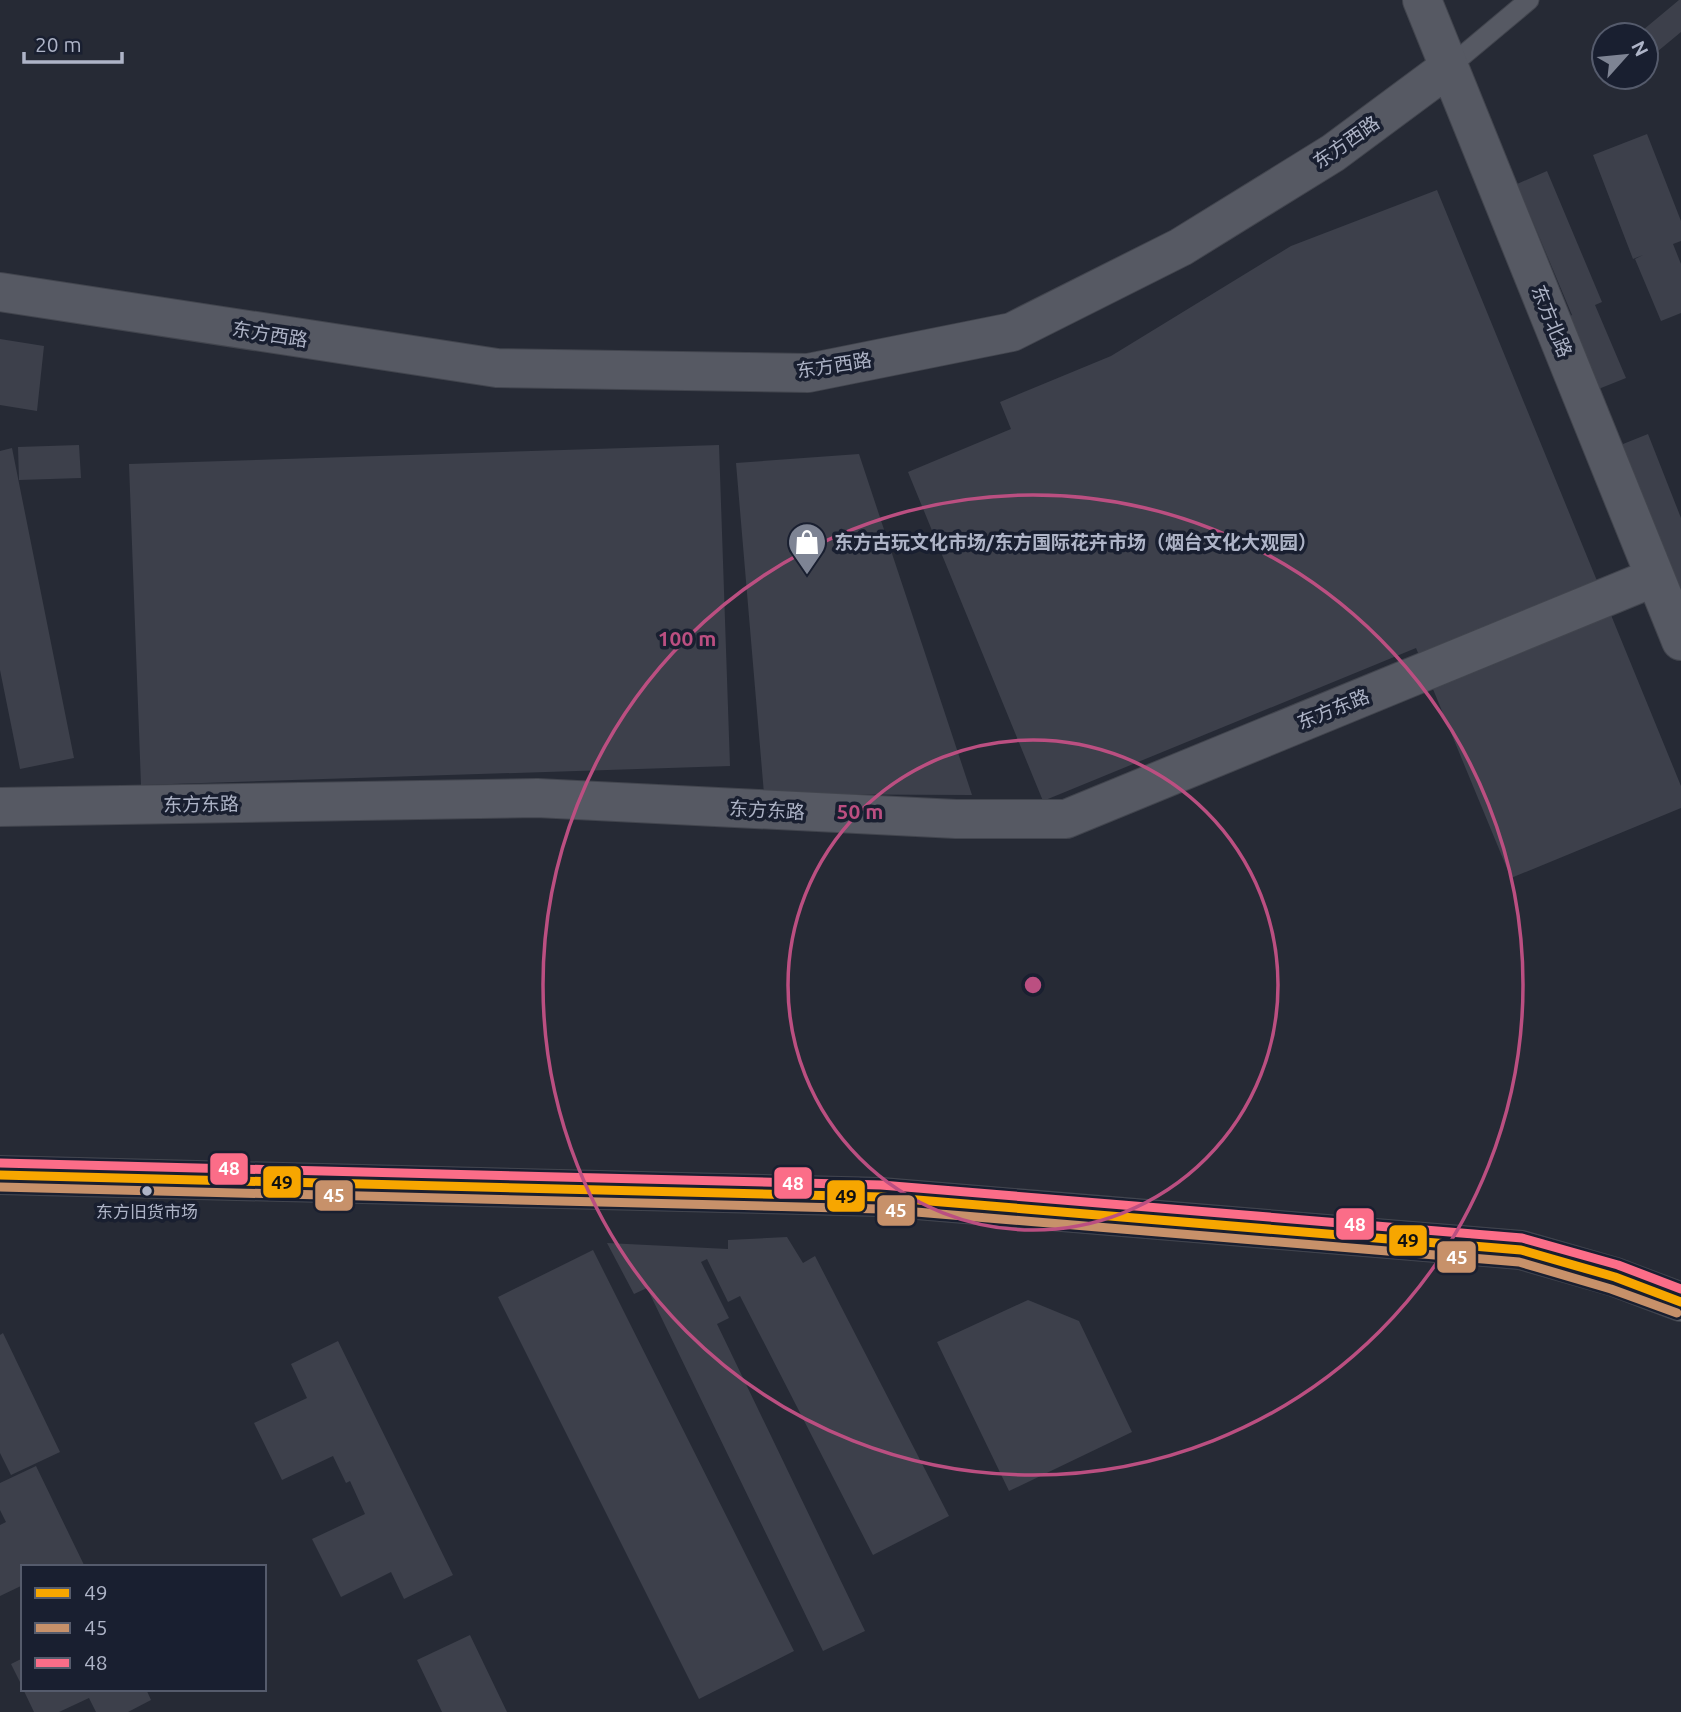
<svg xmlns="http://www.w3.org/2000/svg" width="1681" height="1712" viewBox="0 0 1681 1712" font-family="Ubuntu,'Noto Sans SC',sans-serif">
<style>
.building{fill:#3d404b}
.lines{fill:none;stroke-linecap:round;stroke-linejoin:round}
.lane-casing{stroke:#42454e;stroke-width:21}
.street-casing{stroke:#42454e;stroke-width:40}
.secondary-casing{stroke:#42454e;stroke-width:40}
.lane{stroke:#565963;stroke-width:19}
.street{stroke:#565963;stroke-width:38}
.secondary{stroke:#595d68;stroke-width:38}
.bus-1-casing{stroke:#191f30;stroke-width:14}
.bus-2-casing{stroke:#191f30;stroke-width:14}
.bus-3-casing{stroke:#191f30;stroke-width:14}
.bus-1{stroke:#f7a600;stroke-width:9}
.bus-2{stroke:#c7916a;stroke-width:9}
.bus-3{stroke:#fb6d88;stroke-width:9}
.ring{fill:none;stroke:#bb4f81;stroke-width:3.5}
.bus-dot{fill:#aeb4c7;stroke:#191f30;stroke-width:2.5}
.labels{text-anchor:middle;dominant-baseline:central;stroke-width:7;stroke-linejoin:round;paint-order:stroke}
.bus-label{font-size:17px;fill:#aeb4c7;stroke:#191f30}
.street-label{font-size:19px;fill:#aeb4c7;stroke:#191f30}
.poi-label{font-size:19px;font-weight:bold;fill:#aeb4c7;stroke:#191f30;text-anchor:start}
.centre{fill:#bb4f81;stroke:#191f30;stroke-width:3.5}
.ring-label{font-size:21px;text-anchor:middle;font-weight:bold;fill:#bb4f81;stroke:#191f30;stroke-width:7;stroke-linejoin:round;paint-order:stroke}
.line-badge{stroke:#191f30;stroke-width:2.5}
.badge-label{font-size:19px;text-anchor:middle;font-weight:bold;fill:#fff}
.pale-badge-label{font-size:19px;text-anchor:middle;font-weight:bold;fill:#111}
</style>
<rect width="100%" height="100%" fill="#262a35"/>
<path class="building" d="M1679,0H1681V32L1646,61V35H1637Z
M1647,134L1681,221V241L1673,244L1681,264V313L1661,321L1635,259L1643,255L1633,259L1593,155Z
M1547,171L1602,302L1595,305L1626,378L1596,390L1565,318L1572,315L1517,184Z
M1437,190L1681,786V808L1511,878L1416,648L1043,801L908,472L1011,429L1000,402L1111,356L1291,246Z
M0,339L44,346L37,411L0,405Z
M1648,434L1681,518V616L1613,448Z
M79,445L81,478L19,480L18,447Z
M719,445L730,766L141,785L129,464Z
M12,448L74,758L20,769L0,670V451Z
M859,454L972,795L764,794L736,463Z
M787,1237L803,1263L815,1256L949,1516L873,1555L740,1296L728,1302L707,1259L701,1262L729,1318L717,1324L865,1631L823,1651L647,1288L634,1294L607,1243L728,1249V1240Z
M593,1250L794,1651L699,1699L498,1297Z
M1028,1300L1079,1321L1132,1432L1009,1491L937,1342Z
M3,1333L60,1452L11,1475L0,1453V1335Z
M338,1341L453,1575L404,1599L391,1572L341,1597L312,1539L365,1514L350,1481L346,1483L333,1456L282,1480L254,1423L307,1398L291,1364Z
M36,1466L85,1567H23V1585L0,1596V1525L6,1522L0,1510V1483Z
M470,1635L507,1712H442L417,1660Z
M23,1658V1688L11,1664Z
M23,1689H146L151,1700L128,1712H96L89,1698L59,1712H34Z"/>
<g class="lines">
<defs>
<path id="lane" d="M1449,67L1529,0"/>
<path id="street" d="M1422,0L1681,641
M0,292L497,368L808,373L1012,332L1181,247L1333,153L1449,67
M0,807L537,798L956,819H1066L1655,577"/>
<path id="secondary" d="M0,1175L881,1197L1521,1250L1615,1277L1681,1302"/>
</defs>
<use href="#lane" class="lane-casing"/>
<use href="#street" class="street-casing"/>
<use href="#secondary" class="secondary-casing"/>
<use href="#lane" class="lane"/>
<use href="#street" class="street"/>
<use href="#secondary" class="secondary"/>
<defs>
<path id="bus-1" d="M0,1175L881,1197L1521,1250L1615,1277L1681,1302"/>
<path id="bus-2" d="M0,1187L880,1209L1519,1262L1611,1289L1677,1313"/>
<path id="bus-3" d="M0,1163L881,1185L1522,1238L1618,1265L1681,1289"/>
</defs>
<use href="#bus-1" class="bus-1-casing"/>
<use href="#bus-2" class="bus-2-casing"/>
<use href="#bus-3" class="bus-3-casing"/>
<use href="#bus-1" class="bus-1"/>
<use href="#bus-2" class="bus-2"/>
<use href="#bus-3" class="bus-3"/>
</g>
<g class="ring">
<circle cx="1033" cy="985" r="245"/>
<circle cx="1033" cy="985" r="490"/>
</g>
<defs>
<symbol id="shop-pin" viewBox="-11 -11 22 30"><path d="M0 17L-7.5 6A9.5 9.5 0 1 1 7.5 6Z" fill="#7e8494" stroke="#191f30"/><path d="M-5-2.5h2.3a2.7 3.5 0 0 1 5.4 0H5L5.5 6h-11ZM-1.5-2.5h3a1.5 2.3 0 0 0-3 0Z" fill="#fff"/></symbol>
</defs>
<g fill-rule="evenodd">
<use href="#shop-pin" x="785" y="520" width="44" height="60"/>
</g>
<circle class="bus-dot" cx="147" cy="1191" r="6"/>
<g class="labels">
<g class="bus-label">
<text x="147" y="1211">东方旧货市场</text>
</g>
<g class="street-label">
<text transform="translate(1346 142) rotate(-35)">东方西路</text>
<text transform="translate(1552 321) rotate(68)">东方北路</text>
<text transform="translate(270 334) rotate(9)">东方西路</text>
<text transform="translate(834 365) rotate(-9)">东方西路</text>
<text transform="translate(1333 709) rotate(-22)">东方东路</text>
<text transform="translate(201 804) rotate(-1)">东方东路</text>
<text transform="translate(767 810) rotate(3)">东方东路</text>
</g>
<g class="poi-label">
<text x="834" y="542">东方古玩文化市场/东方国际花卉市场（烟台文化大观园）</text>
</g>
</g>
<circle cx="1033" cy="985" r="10" class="centre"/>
<g class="ring-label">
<text x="687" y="646">100 m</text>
<text x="860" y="819">50 m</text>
</g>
<g class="line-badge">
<rect x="209" y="1152" width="40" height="34" rx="7" fill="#fb6d88"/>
<rect x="262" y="1165" width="40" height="34" rx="7" fill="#f7a600"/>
<rect x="773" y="1166" width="40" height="34" rx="7" fill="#fb6d88"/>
<rect x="314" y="1179" width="40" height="33" rx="7" fill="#c7916a"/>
<rect x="826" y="1179" width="40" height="34" rx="7" fill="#f7a600"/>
<rect x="876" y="1194" width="40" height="33" rx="7" fill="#c7916a"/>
<rect x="1335" y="1207" width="40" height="34" rx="7" fill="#fb6d88"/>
<rect x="1388" y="1224" width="40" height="33" rx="7" fill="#f7a600"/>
<rect x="1436" y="1240" width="41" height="34" rx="7" fill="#c7916a"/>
</g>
<g class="badge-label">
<text x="229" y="1175">48</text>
<text x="793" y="1190">48</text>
<text x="334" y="1202">45</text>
<text x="896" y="1217">45</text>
<text x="1355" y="1231">48</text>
<text x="1457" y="1264">45</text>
</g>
<g class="pale-badge-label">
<text x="282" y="1189">49</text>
<text x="846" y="1203">49</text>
<text x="1408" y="1247">49</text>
</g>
<rect x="21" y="1565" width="245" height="126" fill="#191f30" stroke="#555b6c" stroke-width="2"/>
<rect x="35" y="1588" width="35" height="10" fill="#f7a600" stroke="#555b6c" stroke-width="2"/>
<text x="84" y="1600" font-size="21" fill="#aeb4c7">49</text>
<rect x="35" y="1623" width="35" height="10" fill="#c7916a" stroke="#555b6c" stroke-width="2"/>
<text x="84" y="1635" font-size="21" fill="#aeb4c7">45</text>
<rect x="35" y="1658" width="35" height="10" fill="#fb6d88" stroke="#555b6c" stroke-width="2"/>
<text x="84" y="1670" font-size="21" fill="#aeb4c7">48</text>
<g transform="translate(1625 56) rotate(63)"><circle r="33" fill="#191f30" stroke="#555b6c" stroke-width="2"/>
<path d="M0-5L12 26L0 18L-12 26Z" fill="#7e8494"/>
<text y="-10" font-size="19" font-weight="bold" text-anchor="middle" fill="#aeb4c7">N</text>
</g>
<path d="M24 52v10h98v-10" fill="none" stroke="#aeb4c7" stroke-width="3.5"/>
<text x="35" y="52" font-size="21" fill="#aeb4c7" stroke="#191f30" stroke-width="5" paint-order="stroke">20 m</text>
</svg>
